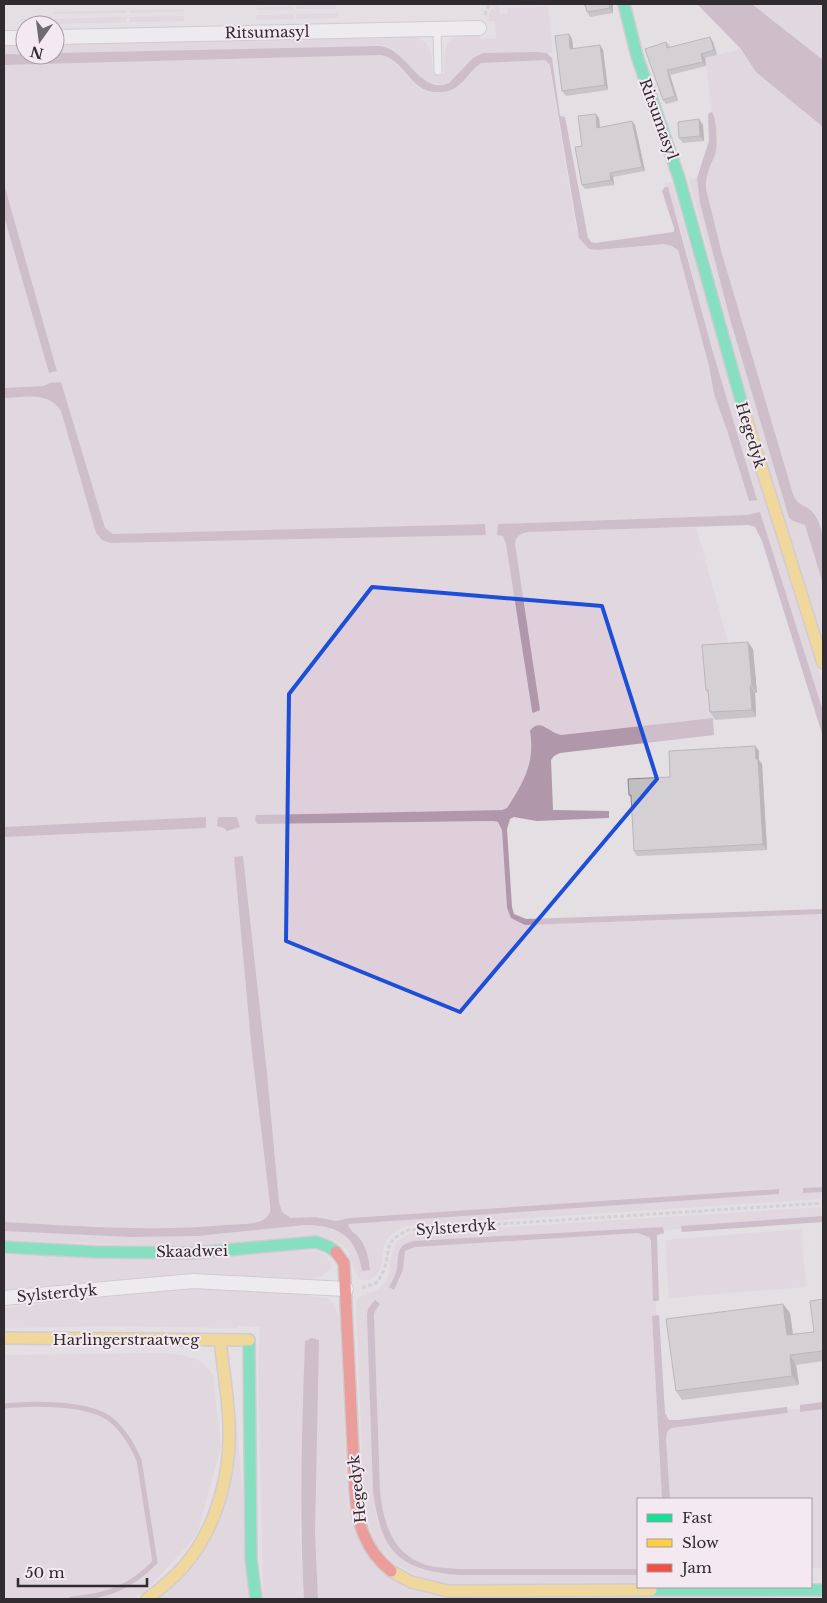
<svg xmlns="http://www.w3.org/2000/svg" width="827" height="1603" viewBox="0 0 827 1603" font-family="'Libre Baskerville',serif">
<style>
.green{fill:#decfda;fill-rule:evenodd}
.water{fill:#b197aa}
.lines{fill:none;stroke-linecap:round;stroke-linejoin:round}
.stream{stroke:#b197aa;stroke-width:5}
.lane-casing{stroke:#b9b5b8;stroke-width:9}
.street-casing{stroke:#b9b5b8;stroke-width:16}
.fast-casing{stroke:#b9b5b8;stroke-width:14}
.slow-casing{stroke:#b9b5b8;stroke-width:14}
.jam-casing{stroke:#b9b5b8;stroke-width:14}
.path{stroke:#c1bfc1;stroke-width:3;stroke-dasharray:4 2.5;stroke-linecap:butt}
.lane{stroke:#fbfafb;stroke-width:7}
.street{stroke:#fbfafb;stroke-width:14}
.fast{stroke:#16e098;stroke-width:11}
.slow{stroke:#ffcf43;stroke-width:11}
.jam{stroke:#f24e42;stroke-width:11}
.wall{fill:#a7a4a6}
.shaded-wall{fill:#888687}
.building{fill:#c2bfc1;stroke:#888687}
.marked{fill:none;stroke:#1d4ed8;stroke-width:4;stroke-linejoin:round}
.labels{text-anchor:middle;dominant-baseline:central;stroke-width:4;stroke-linejoin:round;paint-order:stroke}
.street-label{font-size:15px;fill:#2f2b2e;stroke:#f4e9f1}
</style>
<rect width="100%" height="100%" fill="#e4dfe3"/>
<path class="green" d="M495,4H499L500,14L508,13L507,8L548,6L553,53L536,52L483,53L464,66L449,83L445,85L425,82L395,51L386,47L55,53V44L414,36C433,42 432,57 433,74H444C445,59 441,48 453,37L480,34V39H496L495,21H487L491,9H494Z
M752,4H823V60Z
M335,5L336,9H296L295,6Z
M293,6V10H257V7Z
M184,9V12L130,13V10Z
M126,10V13L54,14V12Z
M337,13V18L296,19V14Z
M293,14V19L256,20V15Z
M184,16V21L130,22V17Z
M126,17V22L54,24V19Z
M21,19H49V24L21,25Z
M25,44V54H4V45Z
M741,49L804,112L823,127V539C821,531 820,522 816,515C809,504 799,509 793,494L722,254L706,189C705,171 712,168 715,153C718,142 715,127 715,116L712,112L705,58Z
M381,55C402,59 409,88 428,91C444,95 465,70 480,63C491,59 532,60 545,60L549,62L576,229L598,250L664,244L672,246L678,250L709,366L714,394L727,430L748,501L756,500L712,349L681,232L666,186L665,187L664,184L671,182L823,685V711L760,512L747,515L498,524L497,535H502L506,544H515C517,536 520,534 528,532L696,527L730,649L709,696L713,718L561,735L554,734L545,726L530,731L532,757L527,775L507,808L502,810L256,815L255,820L257,824L494,821L499,822L502,830L507,908L525,925L823,914V1187L803,1188L804,1193L823,1192V1199L405,1226C370,1243 391,1261 375,1276C356,1292 353,1261 348,1251C345,1246 337,1242 332,1239L189,1247L4,1240V1231L131,1237L198,1236L305,1225C324,1226 347,1230 356,1248C360,1256 360,1264 362,1271L370,1270L360,1239L349,1229L347,1224L569,1208L778,1189L350,1218L336,1221L316,1217L291,1218L281,1212L279,1202L267,1073L242,856L234,857L252,1053L270,1204C271,1211 270,1216 263,1220C253,1225 237,1224 225,1225C152,1232 78,1226 4,1222V837L206,828V818L4,827V398C24,397 49,391 61,411L96,533L111,543L486,534L485,524L120,534H113L105,528L61,382L50,383L43,386L4,388V216L49,373L57,370L4,184V65ZM219,817H237L240,827L227,831Z
M697,178L700,203L730,319L789,518L793,521L805,524L823,584V638L758,437L689,180Z
M823,1207V1216L682,1226V1229L664,1230L663,1227L407,1243L398,1256L397,1270L389,1287L399,1281L403,1270L405,1251L415,1247L638,1233L649,1237C655,1249 652,1286 653,1301H656V1315L652,1316L662,1499H638V1569H459C451,1568 443,1568 435,1567C394,1559 384,1527 380,1491L374,1311L368,1309L376,1517C392,1563 412,1571 459,1575H638V1584H449L426,1580L394,1563L375,1543L364,1507L356,1304C358,1292 372,1294 380,1288C400,1270 379,1247 411,1233Z
M801,1229L806,1287L669,1298L665,1240Z
M315,1251L326,1255L332,1264L331,1269C322,1277 313,1279 302,1281L198,1275L137,1278L4,1292V1255Z
M205,1288L301,1293L302,1295L327,1298L332,1302L339,1316L348,1507L403,1588L823,1599H318L315,1533L316,1440L305,1341L300,1534L304,1599H263L258,1366L260,1327L238,1326L237,1328L111,1326L4,1328V1308L168,1290Z
M162,1353L181,1355L192,1358L202,1362L213,1375L221,1447L197,1535L144,1593L133,1599H4V1355Z
M800,1409L801,1412L823,1409V1428L822,1429L823,1432V1568H811V1499H670L666,1439L667,1432L671,1428L787,1413V1410Z
M236,1416L252,1599H157L192,1566Z"/>
<path class="water" d="M697,4H752L823,60V127L756,72L741,49Z
M379,46C408,48 419,96 449,83L473,58L483,53L536,52L547,53L552,58L560,116L565,117L588,238L591,242L595,243L674,232V228L662,191L665,187H668L712,349L757,500L749,501L727,430L714,394L709,366L678,250L672,246L664,244L598,250L589,249L579,238L550,65L545,60L481,63C470,70 464,84 453,89C448,92 443,92 437,92C410,93 405,59 381,55L4,65V54L55,55V53Z
M712,112C715,117 715,121 716,127C716,136 718,146 715,155C710,167 705,176 706,189L722,254L793,494C798,508 808,504 815,515C827,533 823,563 823,584L805,525L793,521L789,518L730,319L700,203L697,178L709,141L708,116L709,113Z
M4,184L57,371L49,373L4,216Z
M61,382L105,528L113,534L485,524L486,535L111,543L102,540L96,533L61,411C49,391 24,397 4,398V388L43,386L50,383Z
M760,512L823,711V737L762,541L755,527L749,525L528,532C520,534 516,536 515,544L540,710L533,713L532,711L506,544L503,536L497,535L498,524L747,515Z
M713,718L714,735L560,753L554,756L551,760L553,810L609,811V818L537,821L514,817L510,819L507,829L512,907L514,914L526,919L823,909V914L525,925L511,918L507,908L502,830L498,822L494,821L257,824L255,820L256,815L502,810L507,808C524,781 535,764 530,731C540,717 549,733 561,735Z
M206,817V828L4,837V827Z
M218,817H237L240,827L227,831L224,828L217,826Z
M243,856L267,1073L279,1202L282,1212L291,1218L316,1217L336,1221L350,1218L779,1189V1194L348,1224C349,1231 356,1233 360,1239C367,1248 369,1260 370,1270L362,1271C356,1236 340,1226 305,1225L198,1236L131,1237L4,1231V1222C78,1226 152,1232 225,1225C237,1224 253,1225 263,1220C270,1216 271,1211 270,1204L252,1053L234,857Z
M823,1187V1192L803,1193V1188Z
M823,1216V1222L682,1232L681,1226Z
M663,1227L664,1233L657,1235V1239L659,1301H653L651,1241L649,1237L638,1233L415,1247L405,1251L403,1270L394,1290L389,1287C392,1281 396,1275 397,1268C399,1253 396,1245 414,1241Z
M375,1300L380,1304L375,1311L374,1315L380,1491C384,1527 394,1559 435,1567C443,1568 451,1568 459,1569H638V1575H459C397,1570 381,1551 373,1491L367,1315L368,1309Z
M659,1315L665,1413L669,1420H678L787,1407L788,1413L671,1428L667,1432L666,1439L670,1499H662L652,1316Z
M312,1338L319,1340L315,1533L318,1599H304C299,1513 302,1427 305,1341Z
M823,1402V1409L800,1412V1405Z"/>
<g class="lines">
<path class="stream" d="M4,1406C32,1403 87,1402 110,1419C124,1430 132,1444 139,1460L155,1562C130,1588 107,1596 71,1599"/>
<defs>
<path id="lane" d="M437,29L438,71"/>
<path id="street" d="M55,37L479,28
M4,38H25
M4,1298L193,1281L346,1289"/>
<path id="fast" d="M624,4L637,56L679,178L745,415
M4,1247L97,1252L193,1253L316,1242L329,1247L336,1252
M249,1340L251,1559L256,1599
M651,1590H823"/>
<path id="slow" d="M745,415L823,663
M4,1338L249,1340
M391,1571L411,1582L448,1591L651,1590
M147,1599C160,1589 173,1579 184,1566C217,1528 231,1473 229,1424C228,1396 223,1368 220,1340"/>
<path id="jam" d="M336,1252L344,1263L355,1491C357,1523 365,1550 391,1571"/>
</defs>
<use href="#lane" class="lane-casing"/>
<use href="#street" class="street-casing"/>
<use href="#fast" class="fast-casing"/>
<use href="#slow" class="slow-casing"/>
<use href="#jam" class="jam-casing"/>
<path class="path" d="M485,15L489,4
M362,1288L376,1283C379,1279 383,1274 384,1269C392,1247 382,1243 408,1230L823,1203"/>
<use href="#lane" class="lane"/>
<use href="#street" class="street"/>
<use href="#fast" class="fast"/>
<use href="#slow" class="slow"/>
<use href="#jam" class="jam"/>
</g>
<path class="wall" d="M53,4H80V5H54Z
M583,4H613V13L590,17L587,12L586,7H585Z
M569,34L572,39L573,49L600,45L603,50L608,90L566,96L562,91Z
M666,42L670,46V48L713,42L717,55L705,58L706,66L670,75L678,101L666,104L663,100Z
M599,118L600,127L632,121L635,125L645,171L613,177L614,185L585,189L582,185V146Z
M699,119L703,125L704,141L683,143L679,138Z
M753,649L757,693H755L756,717L715,720L710,712L708,694L706,690Z
M755,746L759,751V760L762,764L767,850L637,856L634,851L632,799L629,795Z
M823,1299V1361L796,1365L799,1385L682,1400L676,1391L790,1313L793,1334L814,1332Z"/>
<path class="shaded-wall" d="M609,4H613V13L610,8Z
M569,34L572,39L574,54L570,49Z
M710,37L713,42L717,55L714,50Z
M600,45L603,50L608,90L605,85Z
M701,54L705,58L706,66L703,62Z
M667,70L670,75L678,101L675,96Z
M596,114L599,118L600,132L597,128Z
M699,119L703,125L704,141L700,136Z
M632,121L635,125L645,171L642,167Z
M610,173L613,177L614,185L611,180Z
M748,642L753,649L757,693L752,686Z
M750,686L755,693L756,717L752,710Z
M755,746L759,751V760L762,764L767,850L763,844Z
M783,1304L790,1313L794,1344L787,1335Z
M790,1355L796,1365L799,1385L792,1376Z"/>
<path class="building" d="M585,4H609L610,8L587,12Z
M569,34L570,49L600,45L605,85L562,91L555,36Z
M710,37L714,50L701,54L703,62L667,70L675,96L663,100L645,49L666,42L667,48Z
M596,114L597,128L632,121L642,167L610,173L611,180L582,185L575,147L582,146L578,116Z
M699,119L700,136L679,138L678,122Z
M748,642L752,686H750L752,710L710,712L708,690H706L702,645Z
M755,746L756,759H758L763,844L634,851L631,795H629L628,779L670,777L669,751Z
M823,1299V1351L790,1355L792,1376L676,1391L666,1319L783,1304L787,1335L814,1332L810,1301Z"/>
<path d="M0 0H827V1603H0ZM372,587L602,606L657,779L460,1012L286,941L289,694Z" fill="#e4dfe3" fill-opacity=".55" fill-rule="evenodd"/>
<path class="marked" d="M372,587L602,606L657,779L460,1012L286,941L289,694Z"/>
<g class="labels">
<g class="street-label">
<text transform="translate(267 32) rotate(-1)">Ritsumasyl</text>
<text transform="translate(659 119) rotate(70)">Ritsumasyl</text>
<text transform="translate(751 435) rotate(73)">Hegedyk</text>
<text transform="translate(456 1227) rotate(-4)">Sylsterdyk</text>
<text transform="translate(192 1251) rotate(-1)">Skaadwei</text>
<text transform="translate(57 1293) rotate(-5)">Sylsterdyk</text>
<text x="126" y="1339">Harlingerstraatweg</text>
<text transform="translate(357 1489) rotate(-96)">Hegedyk</text>
</g>
</g>
<rect width="827" height="1603" fill="none" stroke="#2f2b2e" stroke-width="10"/>
<rect x="637" y="1498" width="175" height="90" fill="#f4e9f1" stroke="#a59da3"/>
<rect x="647" y="1514" width="25" height="8" fill="#16e098" stroke="#a59da3"/>
<text x="682" y="1523" font-size="15" fill="#2f2b2e">Fast</text>
<rect x="647" y="1539" width="25" height="8" fill="#ffcf43" stroke="#a59da3"/>
<text x="682" y="1548" font-size="15" fill="#2f2b2e">Slow</text>
<rect x="647" y="1564" width="25" height="8" fill="#f24e42" stroke="#a59da3"/>
<text x="682" y="1573" font-size="15" fill="#2f2b2e">Jam</text>
<g transform="translate(40 40) rotate(194)"><circle r="24" fill="#f4e9f1" stroke="#a59da3"/>
<path d="M0-4L9 19L0 12L-9 19Z" fill="#6e6a6d"/>
<text y="-8" font-size="14" font-weight="bold" text-anchor="middle" fill="#2f2b2e">N</text>
</g>
<path d="M18 1578v8h129v-8" fill="none" stroke="#2f2b2e" stroke-width="2.5"/>
<text x="25" y="1578" font-size="15" fill="#2f2b2e" stroke="#f4e9f1" stroke-width="4" paint-order="stroke">50 m</text>
</svg>
